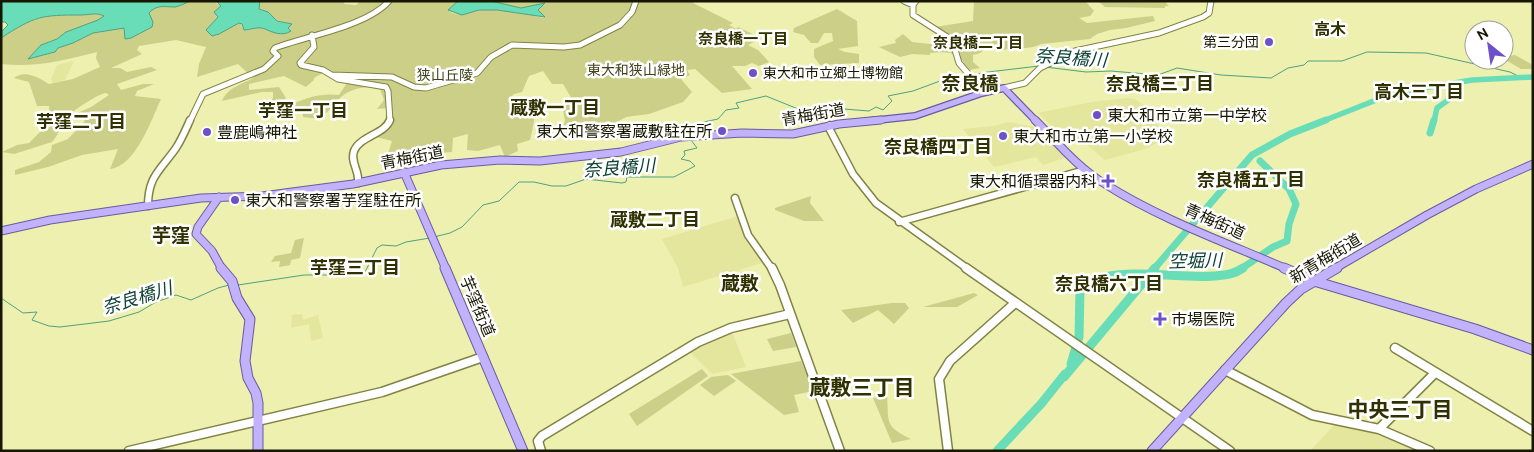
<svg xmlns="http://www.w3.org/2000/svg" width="1534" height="452" viewBox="0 0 1534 452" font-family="Ubuntu,'Noto Sans JP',sans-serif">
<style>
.built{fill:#e3e69c}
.green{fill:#cccf88}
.water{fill:#69dcb8;stroke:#50a181}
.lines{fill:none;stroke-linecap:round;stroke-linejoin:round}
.stream{stroke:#50a181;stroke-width:1}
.river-far2{stroke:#69dcb8;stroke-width:5.5}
.river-far1{stroke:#69dcb8;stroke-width:7}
.river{stroke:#69dcb8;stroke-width:9}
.secondary-far2-casing{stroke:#818345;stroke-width:7}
.secondary-far1-casing{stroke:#818345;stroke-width:9}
.secondary-casing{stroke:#818345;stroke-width:11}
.primary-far2-casing{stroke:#6b5aa2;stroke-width:8}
.primary-far1-casing{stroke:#6b5aa2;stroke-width:9}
.primary-casing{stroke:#6b5aa2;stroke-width:11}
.secondary-far2{stroke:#fff;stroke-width:5}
.secondary-far1{stroke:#fff;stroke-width:6}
.secondary{stroke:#fff;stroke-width:8}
.primary-far2{stroke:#c1b2fb;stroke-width:5.5}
.primary-far1{stroke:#c1b2fb;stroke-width:7}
.primary{stroke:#c1b2fb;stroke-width:9}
.poi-dot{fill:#6e50c9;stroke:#fff;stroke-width:2}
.labels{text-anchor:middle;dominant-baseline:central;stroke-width:5;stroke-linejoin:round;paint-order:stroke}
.far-poi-label{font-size:14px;fill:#171701;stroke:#fff;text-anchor:end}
.far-park-label{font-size:14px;fill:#41421a;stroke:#fff}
.far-neighbourhood-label{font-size:15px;font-weight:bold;fill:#303100;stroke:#fff}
.far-quarter-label{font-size:16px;font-weight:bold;fill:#303100;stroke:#fff}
.street-label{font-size:16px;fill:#171701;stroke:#fff}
.poi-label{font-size:16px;fill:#171701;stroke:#fff;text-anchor:start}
.water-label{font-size:18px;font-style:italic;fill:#0d4133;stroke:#fff}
.neighbourhood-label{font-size:18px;font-weight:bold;fill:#303100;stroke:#fff}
.quarter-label{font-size:19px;font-weight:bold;fill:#303100;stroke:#fff}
.near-neighbourhood-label{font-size:21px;font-weight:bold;fill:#303100;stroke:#fff}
</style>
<rect width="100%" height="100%" fill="#edf0ae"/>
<path class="built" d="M74,61L65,80L53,83L51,79L57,65Z
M1128,98L1135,99L1154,113L1156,123L1168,136L1148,148L1105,160L1085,143L1080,144L1062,129L1056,130L1038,113L1092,102Z
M1009,122L1038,128L1067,157L1043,165L1036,157L994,167L963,129L994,126Z
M738,216L743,231L765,262L683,287L678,268L662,239Z
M297,314L298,315L302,314L303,320L318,315L323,338L311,341L309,324L291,328L292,315Z
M732,332L746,367L712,374L689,351Z
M1337,422L1375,431L1425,451H1310Z"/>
<path class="green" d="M190,1H216L217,4L221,5L216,11L217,18L207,29L212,36C223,34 230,24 240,23L244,30C250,30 258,26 264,29C274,32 279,34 291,30L288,28L292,24L275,20L268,12L258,8L260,1H345L344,4L356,5L360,1H458L448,10C457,18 468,12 479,10C493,8 529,13 543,18L544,16L538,10L545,3L521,8L491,1H696L693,3L733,23L729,25L736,29L738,27L761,38L748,45L758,50L769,62L759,66L752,63L745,66H732L752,89L722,93L695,69L687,70L690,75L681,79L692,92L683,102L649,114L626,117L617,122L611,128L583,133L561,132L565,121L562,104L572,99L563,84H552L543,71L529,76L522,92L514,94L511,97L530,100C538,112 533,127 530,140L517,144L518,151L505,157L500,145L478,151L467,150L468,134L453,138L452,152L387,157L392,141L372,136L385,119L387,108L377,109L384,100L380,89C370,85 354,88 345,94C329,105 328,123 303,117L302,107L293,108V104C308,97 322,93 339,95L347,83L323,73L314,78V80L306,87L284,76L249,84V90L279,87L286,98L277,111H264L273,98V92H262L222,101C228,87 241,85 253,78L238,64L197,77L199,64L206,47L176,40L139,46L137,50L142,54L111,68H120L127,72L151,67L157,70L117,84L121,90L143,84H154L137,91L135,96L161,99C151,120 136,166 110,169L118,149L82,155L48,167L15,175V170L39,162L51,152L52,145L68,139L85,121L75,114L91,107L109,95L106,93C98,94 72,111 66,118C60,125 59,135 52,142L14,154L2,152L17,145L29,143L50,122L49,106H37L29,82L14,78C25,69 39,78 49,84L73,79L100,67L96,58L97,52C65,60 35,68 1,64V38C34,17 42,15 81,15C89,15 97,12 104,16L99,20L66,32L57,39L43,44L28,59L53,53L58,48L73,43L93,33L124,28L125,35L131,38L152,27L153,22L149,14C158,3 164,7 175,6C180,6 185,3 190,1Z
M974,1H1094L1086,2L1094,11L1090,16L1079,18L1087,23L1143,17L1153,16L1155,21L1126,28L1110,30L1097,34L1090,39L1041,44C1031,50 1015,47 1003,50L997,47H988L980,53L973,55V62L980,68L969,70C957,52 951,51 930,53V55L912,54L900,57L879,47L896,43L895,40L903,34L912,42L938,45L942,40L941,36L951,35L935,27L973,21Z
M1098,1H1164L1169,6H1165V8L1105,7Z
M837,9L857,21L858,46L838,49L845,52L859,54V63L820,65L814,57V49L833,41L832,33H824L818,43H811L804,35L793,32L794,28Z
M1515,55L1533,65V69H1521L1504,59V57Z
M811,196L810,203L824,221H804L775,210V208Z
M304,238L300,258L291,260L290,265L279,267L280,261L271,262L275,256L291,253L295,240Z
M974,293L978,295L957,307H923Z
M892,303H905L909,308L894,324L878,310L853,323L841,310Z
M791,333L796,347L773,351L767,339Z
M801,361L813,391L794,395L799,412L784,415L731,374Z
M702,369L708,376L637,426L629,414Z
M728,375L736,381L714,396L700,385L711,377Z
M887,395C889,423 884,426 911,439L892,443L873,398Z"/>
<path class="water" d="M1,1H190C186,3 180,6 175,7C165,7 157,4 149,13L153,22L152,27L131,38L125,39L124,28L93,33L73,43L58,48L55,52L28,59L41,45L57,39L66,32L98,20L104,16C97,12 89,15 81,15C41,15 35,16 1,38V32L8,25L5,22H1Z
M216,1H260L259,9L268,12L277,21L292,24L288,28L291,31C282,37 272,32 265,29C258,26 250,30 244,30L242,24L239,23L219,34L212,36L206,30L218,17L214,12L221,6Z
M458,1H491L521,8L545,3L538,10L545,17L497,10H479L462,15L448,10Z"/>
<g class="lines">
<path class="stream" d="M1045,67L1086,72L1111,71L1158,75L1177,68L1221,75L1271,78L1288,68L1304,65L1308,61H1342L1367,52L1426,53L1510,72L1520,77
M974,78L980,73L1039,66
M697,133L701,127L699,123L718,119L726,110L739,108L736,103L766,96L803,111L831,108L869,111L876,107L883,110L892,101L888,96L913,91L940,81L970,79
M434,237L450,233L462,227L483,205L499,201L519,182H534L552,186H566L586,179L622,183L626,182L627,177H674L695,166L690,161L681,159L685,155L684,151L697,148L691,140
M238,285L304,275H361L365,272L377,248L382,245L396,246L406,242L430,238
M1,298L23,313L37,312L32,320L49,326L60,327L109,321L139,312L156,302L176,295L191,300L218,288L229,285"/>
<path class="river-far2" d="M1323,121L1394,93L1472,80L1533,77
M1434,121L1437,108L1454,96L1455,86L1459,83"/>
<path class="river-far1" d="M1430,133L1434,120
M1154,269L1252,155L1290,134L1326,120
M1241,269L1273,247L1287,241L1289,224L1296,204L1289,189L1260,161"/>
<path class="river" d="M1071,364L1079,337L1080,290C1107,262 1176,280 1214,276C1225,275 1233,275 1243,268
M1064,377L1155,268
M997,451L1041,404L1065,374"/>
<defs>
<path id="secondary-far2" d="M904,1L913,5
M916,1L913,5V15L952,40L959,63L984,92
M312,35L314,47L300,63L301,65L323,70L338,79L386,87L388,91L390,121
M332,75L392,77L414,87L426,88L477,73L491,57L512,45L564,47L580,45L620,25L632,12L636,1
M1004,88L1025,83L1040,68L1075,51L1159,33L1203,17L1209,13L1211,1
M190,121L203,94L264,69L278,56L273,51L275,48C306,36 368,26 389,1"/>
<path id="secondary-far1" d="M830,125V130L853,174L876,203L968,269
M358,183C360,171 350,163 354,151C360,136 385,134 390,120
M735,198L748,235L772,269
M148,206C148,176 160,171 176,148C182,139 186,129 190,120
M899,222L1085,170"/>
<path id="secondary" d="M772,268L780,285L840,451
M966,268L1230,451
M1395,348L1533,431
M1225,370L1312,415L1379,429L1430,451
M1379,429L1435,373
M129,451L382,392L483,357
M541,451L538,441L542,436L698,342L731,328L790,314
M948,451L939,379L950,361L1015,303"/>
<path id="primary-far2" d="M869,121L915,116L982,93L1004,88L1036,121"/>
<path id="primary-far1" d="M1035,120C1057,142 1078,168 1105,184C1160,219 1227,243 1287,269
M404,172L446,269
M219,197L198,227L196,234L212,251L222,269
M1,231L50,220L201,198L262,196L353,184L441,165L500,160L540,161L621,152L681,137L742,133L793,134L839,124L881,120
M1334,269L1427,215L1476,189L1533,164"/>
<path id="primary" d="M221,268L232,281L237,298L250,319L245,361L248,378L256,393L258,403V451
M445,268L523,451
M1284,268L1314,281L1475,329L1533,350
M1152,451L1286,303L1301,289L1337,268"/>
</defs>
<use href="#secondary-far2" class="secondary-far2-casing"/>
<use href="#secondary-far1" class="secondary-far1-casing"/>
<use href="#secondary" class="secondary-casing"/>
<use href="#primary-far2" class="primary-far2-casing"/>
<use href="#primary-far1" class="primary-far1-casing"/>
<use href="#primary" class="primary-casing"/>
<use href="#secondary-far2" class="secondary-far2"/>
<use href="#secondary-far1" class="secondary-far1"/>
<use href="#secondary" class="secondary"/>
<use href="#primary-far2" class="primary-far2"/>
<use href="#primary-far1" class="primary-far1"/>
<use href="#primary" class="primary"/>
</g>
<g class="poi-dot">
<circle cx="1269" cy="42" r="5"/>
<circle cx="753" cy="73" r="5"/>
<circle cx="1097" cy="115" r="5"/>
<circle cx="722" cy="131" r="5"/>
<circle cx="207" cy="132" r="5"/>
<circle cx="1003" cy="136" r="5"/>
<path d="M1105.5 173.5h5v5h5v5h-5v5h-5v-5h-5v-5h5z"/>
<circle cx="235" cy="200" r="5"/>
<path d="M1157.5 311.5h5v5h5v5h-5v5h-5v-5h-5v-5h5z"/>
</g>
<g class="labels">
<g class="far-poi-label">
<text x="1259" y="42">第三分団</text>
<text x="763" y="73" text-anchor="start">東大和市立郷土博物館</text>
</g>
<g class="far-park-label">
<text x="636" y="70">東大和狭山緑地</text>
<text x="445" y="75">狭山丘陵</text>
</g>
<g class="far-neighbourhood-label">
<text x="743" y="38">奈良橋一丁目</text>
<text x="978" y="42">奈良橋二丁目</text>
</g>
<g class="far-quarter-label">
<text x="1330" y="29">高木</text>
</g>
<g class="street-label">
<text transform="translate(813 114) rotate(-10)">青梅街道</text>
<text transform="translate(412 157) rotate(-11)">青梅街道</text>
<text transform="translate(1215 221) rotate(24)">青梅街道</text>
<text transform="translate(1325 258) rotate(-31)">新青梅街道</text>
<text transform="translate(478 306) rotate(67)">芋窪街道</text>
</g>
<g class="poi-label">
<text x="1107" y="115">東大和市立第一中学校</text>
<text x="712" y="131" text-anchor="end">東大和警察署蔵敷駐在所</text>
<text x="217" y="132">豊鹿嶋神社</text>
<text x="1013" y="136">東大和市立第一小学校</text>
<text x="1097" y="181" text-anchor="end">東大和循環器内科</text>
<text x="245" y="200">東大和警察署芋窪駐在所</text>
<text x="1171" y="319">市場医院</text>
</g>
<g class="water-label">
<text transform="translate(1071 57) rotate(4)">奈良橋川</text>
<text transform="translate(619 167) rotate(-4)">奈良橋川</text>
<text transform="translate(1195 260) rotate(-1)">空堀川</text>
<text transform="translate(137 297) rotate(-17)">奈良橋川</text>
</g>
<g class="neighbourhood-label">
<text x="1160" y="83">奈良橋三丁目</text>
<text x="1419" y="91">高木三丁目</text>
<text x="555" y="107">蔵敷一丁目</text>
<text x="303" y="110">芋窪一丁目</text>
<text x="81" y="121">芋窪二丁目</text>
<text x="938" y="146">奈良橋四丁目</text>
<text x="1251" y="179">奈良橋五丁目</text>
<text x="655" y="219">蔵敷二丁目</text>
<text x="355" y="267">芋窪三丁目</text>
<text x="1109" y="283">奈良橋六丁目</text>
</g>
<g class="quarter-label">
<text x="970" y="83">奈良橋</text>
<text x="171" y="235">芋窪</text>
<text x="740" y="283">蔵敷</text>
</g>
<g class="near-neighbourhood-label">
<text x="862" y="387">蔵敷三丁目</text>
<text x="1400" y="409">中央三丁目</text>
</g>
</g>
<rect width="1534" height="452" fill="none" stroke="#171701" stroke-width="5"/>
<g transform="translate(1489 45) rotate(330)"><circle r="24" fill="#ffffff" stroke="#a2a299"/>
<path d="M0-4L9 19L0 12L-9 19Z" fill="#6e50c9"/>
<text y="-8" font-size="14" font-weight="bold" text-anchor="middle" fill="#171701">N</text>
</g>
</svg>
